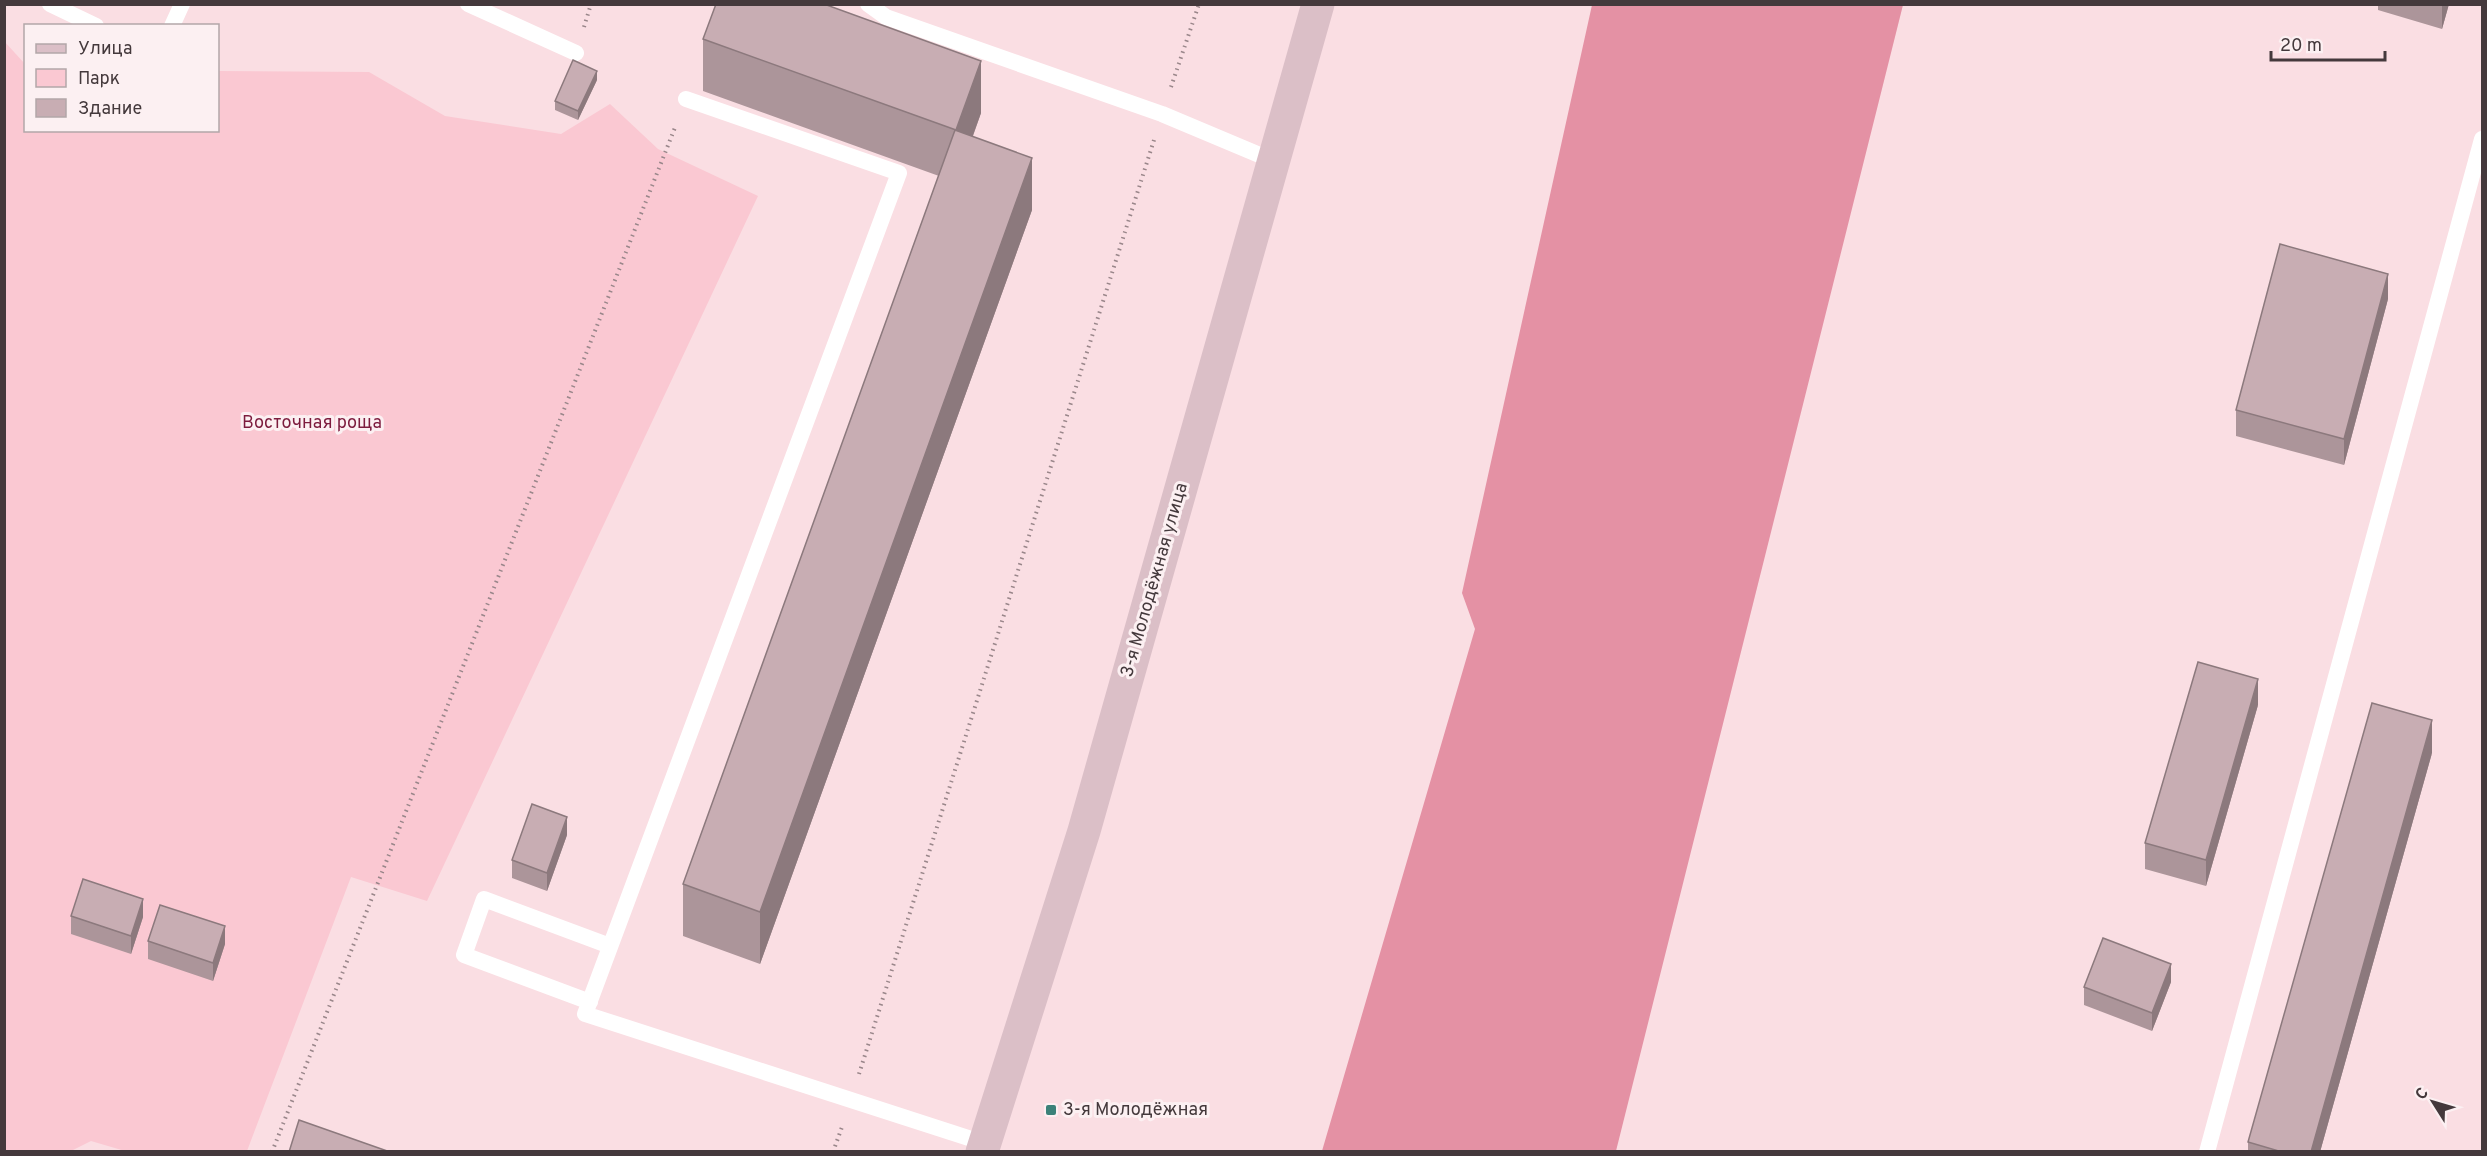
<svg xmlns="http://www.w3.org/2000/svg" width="2487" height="1156" viewBox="0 0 2487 1156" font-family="Overpass,sans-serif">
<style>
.green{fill:#fac8d2}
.forest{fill:#e491a4}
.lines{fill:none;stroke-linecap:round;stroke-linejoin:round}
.path{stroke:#99868a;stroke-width:4;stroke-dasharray:1.5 4.5;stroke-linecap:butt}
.lane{stroke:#fff;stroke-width:16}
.secondary{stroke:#dbbfc7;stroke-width:33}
.wall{fill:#ac959a}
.shaded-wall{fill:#8c797d}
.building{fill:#c8adb3;stroke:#8c797d;stroke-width:1.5}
.poi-dot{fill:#3b8179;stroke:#fcf0f2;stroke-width:2}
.labels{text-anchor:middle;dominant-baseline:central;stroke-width:6;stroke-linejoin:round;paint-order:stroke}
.park-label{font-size:18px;fill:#7d1c3e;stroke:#fcf0f2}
.street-label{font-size:18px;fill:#44393c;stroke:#fcf0f2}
.poi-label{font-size:18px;fill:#44393c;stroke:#fcf0f2;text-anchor:start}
</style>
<rect width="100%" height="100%" fill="#fadee3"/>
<path class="green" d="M4,41L25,64L26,130H218V71L369,72L445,116L561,134L610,104L658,149L758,196L427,901L351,877L247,1151H125L91,1141L71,1151H5Z"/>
<path class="forest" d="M1592,5H1903L1616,1151H1322L1475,629L1462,593Z"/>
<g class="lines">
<path class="path" d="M584,27L591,4
M1171,87L1199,4
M859,1074L1154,140
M272,1152L676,125
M833,1152L842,1127"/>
<path class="lane" d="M50,4L96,26
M468,4L576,53
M868,4L886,17L1162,114L1274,161
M172,26L182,4
M686,99L899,173L585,1014L984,1143
M590,1002L464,955L484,899L610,946
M2207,1152L2482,139"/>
<path class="secondary" d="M982,1152L1084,831L1318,4"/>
</g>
<path class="wall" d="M2378,4H2449L2442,29L2378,10Z
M703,39L981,113L973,136L1032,210L760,964L683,936V884L939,176L703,91Z
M597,80L578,120L555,110V101Z
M2388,299L2344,465L2236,436V410Z
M2258,705L2206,886L2145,869V843Z
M2432,753L2320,1152H2248V1142Z
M567,835L547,891L512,878V860Z
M71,916L143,917L131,954L71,934Z
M148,941L225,944L213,981L148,959Z
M2171,982L2152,1031L2084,1005V987Z"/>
<path class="shaded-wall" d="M2442,4H2449L2442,29Z
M981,61V113L956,182V130Z
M597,71V80L578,120V111Z
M1032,158V210L760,964V912Z
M2388,274V299L2344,465V439Z
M2258,679V705L2206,886V860Z
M2432,720V753L2320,1152H2311Z
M567,817V835L547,891V873Z
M143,899V917L131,954V936Z
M225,926V944L213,981V963Z
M2171,964V982L2152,1031V1013Z"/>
<path class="building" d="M716,4H824L981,61L956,130L703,39Z
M573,60L597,71L578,111L555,101Z
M955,130L1032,158L760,912L683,884Z
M2280,244L2388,274L2344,439L2236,410Z
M2198,662L2258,679L2206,860L2145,843Z
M2372,703L2432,720L2311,1152H2282L2248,1142Z
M532,804L567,817L547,873L512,860Z
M83,879L143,899L131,936L71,916Z
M160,905L225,926L213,963L148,941Z
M2103,938L2171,964L2152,1013L2084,987Z
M299,1120L390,1152H289Z"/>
<rect class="poi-dot" x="1045" y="1104" width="12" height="12" rx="3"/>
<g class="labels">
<g class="park-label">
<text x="312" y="423">Восточная роща</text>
</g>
<g class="street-label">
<text transform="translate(1155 580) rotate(-74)">3-я Молодёжная улица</text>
</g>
<g class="poi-label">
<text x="1063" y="1110">3-я Молодёжная</text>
</g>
</g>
<rect width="2487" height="1156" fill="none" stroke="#44393c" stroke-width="12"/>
<rect x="24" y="24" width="195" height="108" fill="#fcf0f2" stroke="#b2a7a9" stroke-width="1.5"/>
<rect x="36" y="44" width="30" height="9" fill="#dbbfc7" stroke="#b2a7a9" stroke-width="1.5"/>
<text x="78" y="54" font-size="18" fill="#44393c">Улица</text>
<rect x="36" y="69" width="30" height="18" fill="#fac8d2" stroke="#b2a7a9" stroke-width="1.5"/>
<text x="78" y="84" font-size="18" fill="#44393c">Парк</text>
<rect x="36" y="99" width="30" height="18" fill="#c8adb3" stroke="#b2a7a9" stroke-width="1.5"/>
<text x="78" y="114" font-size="18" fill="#44393c">Здание</text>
<g transform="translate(2433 1102) rotate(307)" stroke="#fcf0f2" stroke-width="4.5" paint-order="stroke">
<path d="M0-4.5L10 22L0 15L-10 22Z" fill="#44393c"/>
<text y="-9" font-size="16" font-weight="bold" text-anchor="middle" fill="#44393c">С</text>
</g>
<path d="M2271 51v9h114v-9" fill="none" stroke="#44393c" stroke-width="3"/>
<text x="2280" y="51" font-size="18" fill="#44393c" stroke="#fcf0f2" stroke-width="4.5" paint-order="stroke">20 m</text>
</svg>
